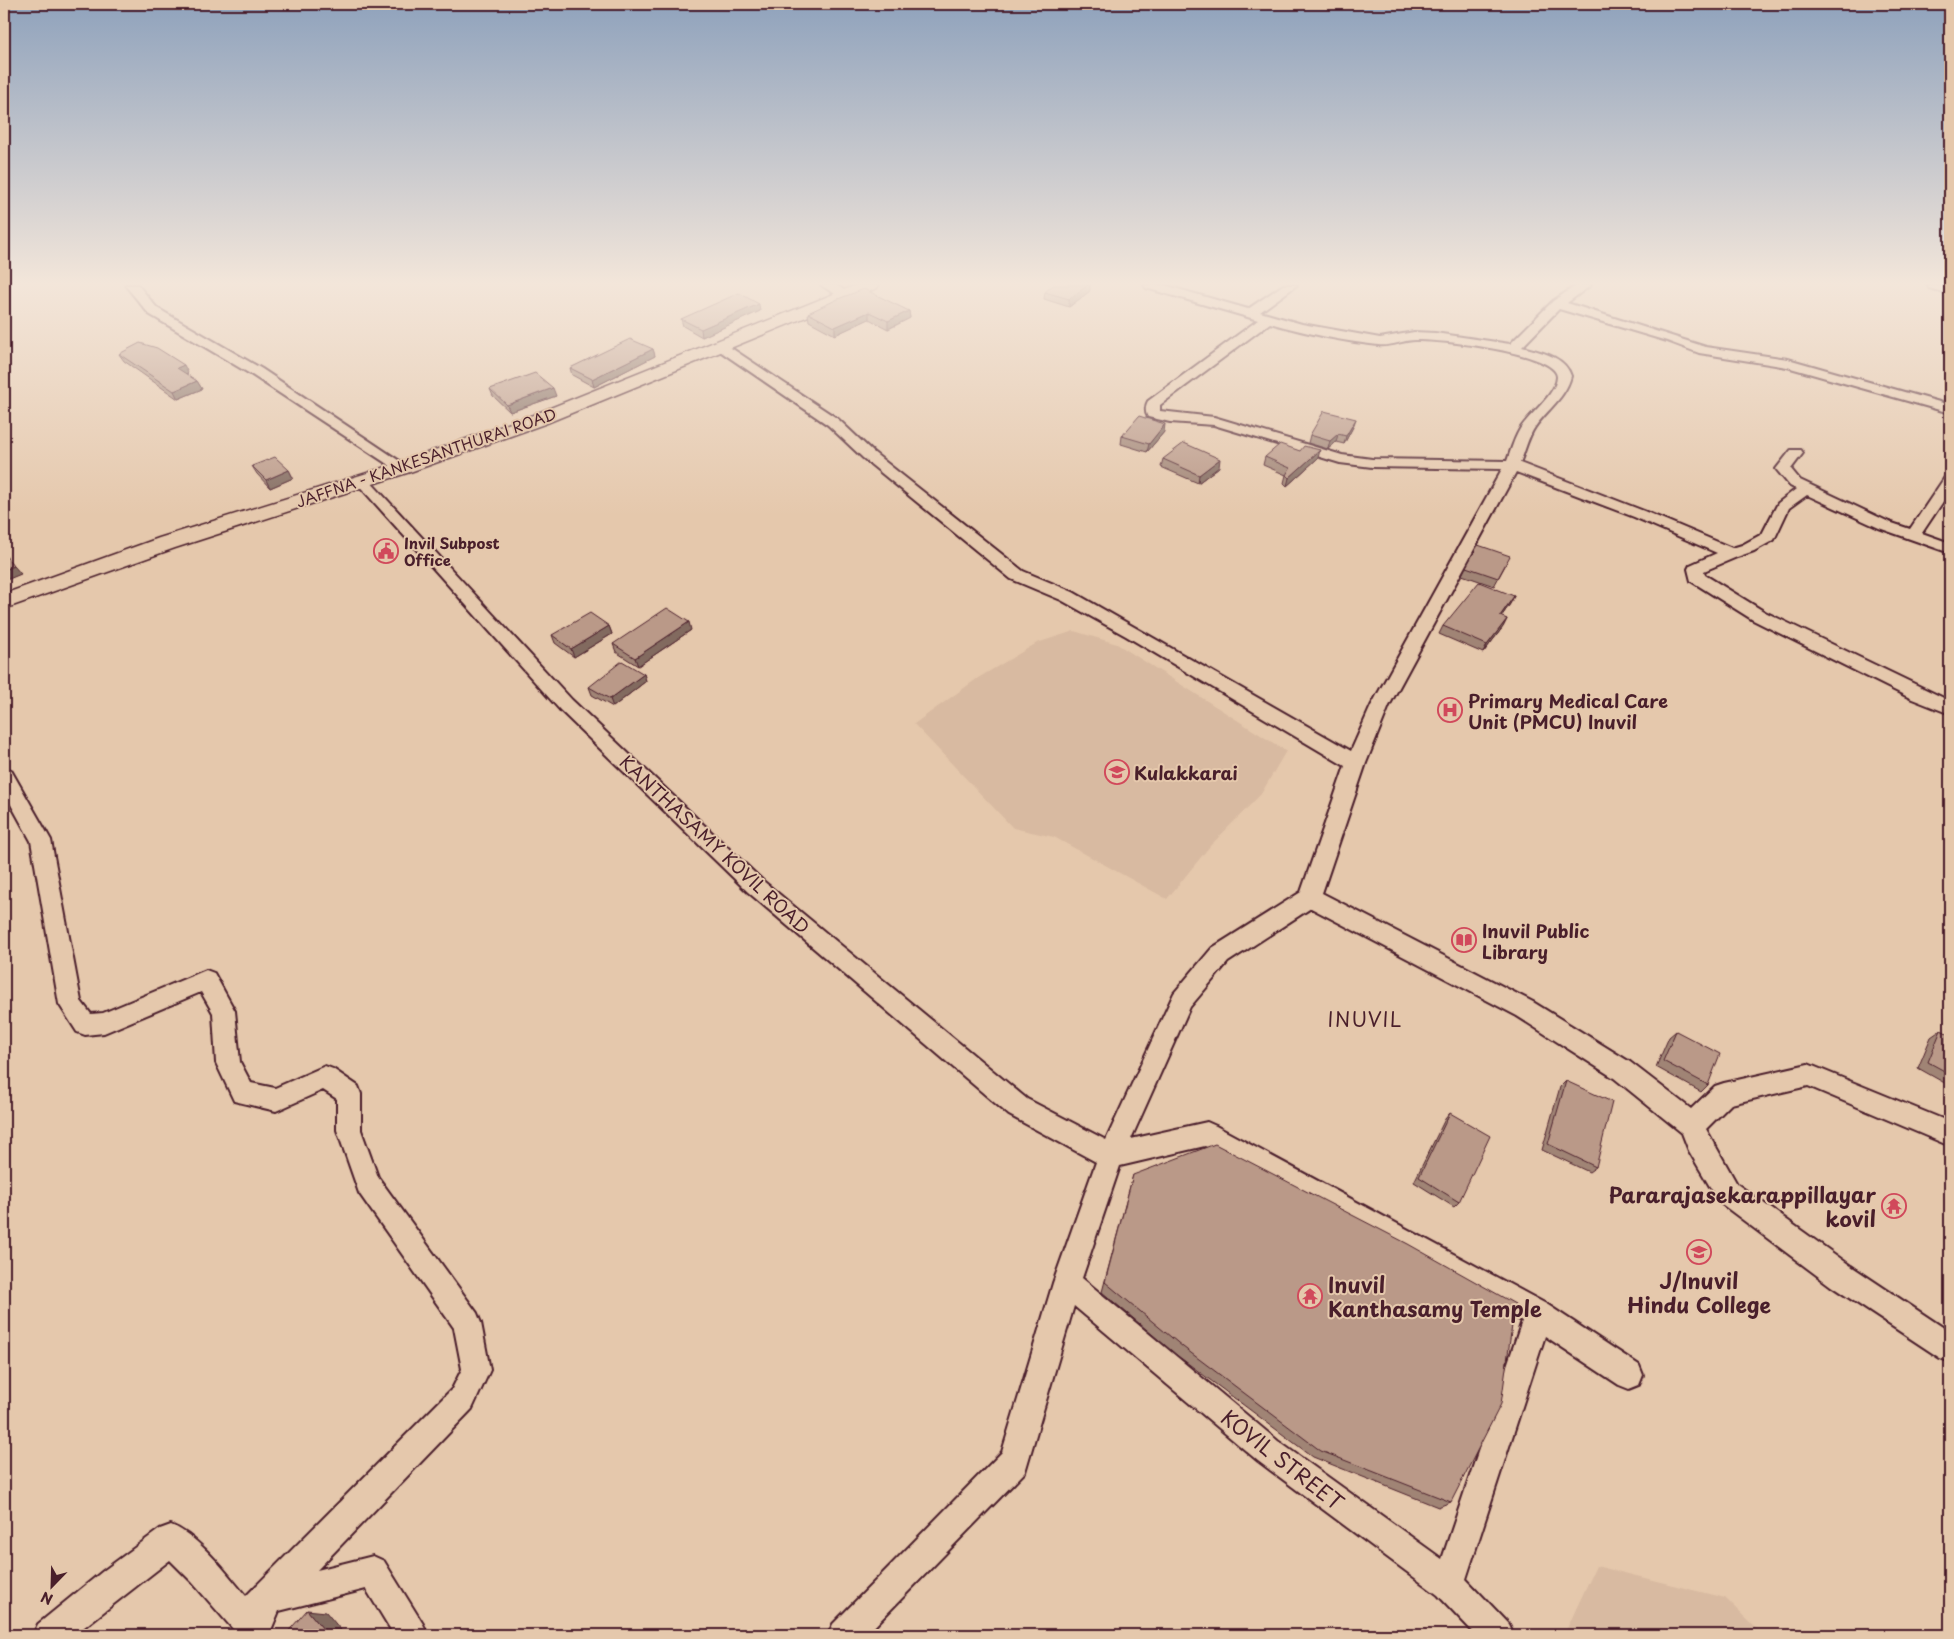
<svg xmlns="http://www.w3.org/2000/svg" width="1954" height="1639" viewBox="0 0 1954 1639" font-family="'Playpen Sans',sans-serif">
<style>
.built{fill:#d8baa1}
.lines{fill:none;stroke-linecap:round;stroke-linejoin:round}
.street-casing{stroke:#4a1f2b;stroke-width:4}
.primary-casing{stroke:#4a1f2b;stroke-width:3}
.street{fill:#e5c8ac;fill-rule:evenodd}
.primary{fill:#e5c8ac;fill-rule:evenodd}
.wall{fill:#a08475;stroke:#4a1f2b}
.shaded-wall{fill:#826b5f;stroke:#4a1f2b}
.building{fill:#ba9988;stroke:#4a1f2b}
.labels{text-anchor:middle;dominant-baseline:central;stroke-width:4;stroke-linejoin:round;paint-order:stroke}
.far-street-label{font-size:15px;fill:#4a1f2b;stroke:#e5c8ac}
.far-poi-label{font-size:15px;font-weight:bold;fill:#4a1f2b;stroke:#e5c8ac;text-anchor:start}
.poi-label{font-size:18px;font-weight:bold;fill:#4a1f2b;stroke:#e5c8ac;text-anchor:start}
.street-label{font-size:18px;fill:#4a1f2b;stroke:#e5c8ac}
.quarter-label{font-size:20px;letter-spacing:1px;fill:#4a1f2b;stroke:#e5c8ac}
.near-poi-label{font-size:21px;font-weight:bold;fill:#4a1f2b;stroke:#e5c8ac;text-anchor:end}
.near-street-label{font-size:21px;fill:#4a1f2b;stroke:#e5c8ac}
</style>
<rect width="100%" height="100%" fill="#e5c8ac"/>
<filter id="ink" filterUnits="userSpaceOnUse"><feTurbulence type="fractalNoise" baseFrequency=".02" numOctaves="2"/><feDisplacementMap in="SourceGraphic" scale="10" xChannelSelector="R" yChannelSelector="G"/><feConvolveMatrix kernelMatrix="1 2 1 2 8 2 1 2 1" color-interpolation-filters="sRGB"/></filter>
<g filter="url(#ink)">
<path class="built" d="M1074,631L1117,644L1286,751L1261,794L1210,846L1167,899L1054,837L1013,828L914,724L978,678L1037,643Z
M1596,1566L1725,1598L1763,1635H1564Z"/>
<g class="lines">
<defs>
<path id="street" d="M125,285H138L157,308L262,369L410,468L408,471H398L252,375L149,314Z
M821,285H836L853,296L851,299H843Z
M1144,285H1164L1248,309L1283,285H1297L1260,312L1302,324L1380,338L1414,332L1435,333L1510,344L1553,301L1577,285H1591L1567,303L1706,347L1788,359L1950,405V413L1787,367L1699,353L1667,341L1559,309L1522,347C1540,352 1565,356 1571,376C1566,397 1547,410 1535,427C1528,437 1525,451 1520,463L1644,511L1732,548L1742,545L1762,534L1778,503L1796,489L1790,486L1776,469L1791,450H1801L1803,453L1791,469L1800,480L1889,522L1910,529L1945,477L1950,476V491L1922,533L1950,543V553L1879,528L1807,495L1789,508L1774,540L1754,551L1737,557L1704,571L1705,575L1765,612L1950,701V714L1912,699L1753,620L1691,581L1688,569L1690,565L1717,553L1634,517L1516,472L1389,706L1366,763L1322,893L1533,1002L1630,1062L1691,1109L1715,1086L1724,1083L1808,1064L1950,1122V1146L1808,1086L1731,1104L1706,1129L1737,1184L1851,1266L1950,1332V1362L1940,1358L1831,1286L1719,1202L1689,1151L1682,1133L1614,1078L1517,1016L1311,908L1228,962L1190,1007L1131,1139L1207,1122L1216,1126L1548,1305L1639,1365L1643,1375L1639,1385L1629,1389L1619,1385L1545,1336L1466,1579L1509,1624L1514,1635H1476L1438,1595L1258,1461L1074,1306L1025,1472L866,1635H828L833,1624L1002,1452L1053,1283L1096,1162L1009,1115L748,892L560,710L355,481L357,478H367L572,700L762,880L1027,1099L1106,1140L1174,993L1212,948L1301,892L1345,766L1126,636L1061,600L1011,579L863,458L828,425L714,347L720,343L725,344L838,419L873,452L1023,571L1073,592L1351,751L1371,706L1502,469L1372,467L1340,463L1214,425L1170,422L1148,417C1145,413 1145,406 1148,401L1258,320L1146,288ZM1270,323C1305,333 1341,341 1378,345C1390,347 1403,340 1415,340C1436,339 1558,352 1557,377C1556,395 1529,414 1520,429C1514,439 1511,450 1507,461L1372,459L1342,455L1214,417L1160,411V405ZM1205,1146L1522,1321L1442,1559L1278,1441L1082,1278L1120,1166Z
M1927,285L1950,286V294L1929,288Z
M4,768L11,770L51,840L81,1001L91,1014L103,1013L206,970L214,973L235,1011L240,1062L251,1083L275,1088L325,1066L333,1069L358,1086L361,1094V1130L378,1177L477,1313L481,1323L490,1370L472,1409L317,1570L373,1556L384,1561L423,1624L428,1635H394L366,1589L279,1611L269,1635H237L238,1632L233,1629L192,1582L170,1560L74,1635H33L38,1624L103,1571L160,1529L171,1525C199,1536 226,1573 246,1596L452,1389L462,1369L454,1328L359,1193L337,1130V1099L323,1090L276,1111L234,1101L216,1063L213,1013L201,992L104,1033L85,1035L77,1032L59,1004L31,841L4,792Z"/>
<path id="primary" d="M856,285H879L877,288L547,423L410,472L175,548L4,609V594L159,538L396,464L533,415Z"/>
</defs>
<use href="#street" class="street-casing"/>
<use href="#primary" class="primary-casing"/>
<use href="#street" class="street"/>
<use href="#primary" class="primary"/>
</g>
<path class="wall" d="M1090,291L1069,307L1044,299L1045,292Z
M760,311L702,337L683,326L681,319Z
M909,311L910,318L888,329L869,319L835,335L809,321L808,313Z
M653,349L655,356L594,387L572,375L570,368Z
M119,354L188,373L186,374L197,381L202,389L178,399L124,361Z
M490,389L556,396L510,412L493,396Z
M1353,427L1344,444L1336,442L1328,449L1308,443L1310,435Z
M1164,432L1147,452L1121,444L1122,436Z
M1265,457L1318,458L1287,486L1284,483L1286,475L1263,465Z
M1163,459L1219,467L1198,483L1161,467Z
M252,466L289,470L293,478L270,488L257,474Z
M1506,564L1494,586L1462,575L1466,567Z
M1514,596L1510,604L1501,617L1507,619L1503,627L1483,653L1439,634L1443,626Z
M609,626L612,634L574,657L555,643L552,635Z
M691,630L638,666L616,652L613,644Z
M644,674L646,681L613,707L592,695L589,687Z
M1941,1030L1950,1035V1086L1918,1068L1931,1037Z
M1676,1031L1708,1085L1701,1092L1656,1067L1669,1037Z
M1566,1081L1596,1167L1589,1172L1542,1150L1560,1087Z
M1450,1113L1459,1202L1454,1207L1414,1182L1445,1119Z
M1133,1175L1451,1502L1438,1507L1313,1457L1178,1356L1102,1292Z"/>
<path class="shaded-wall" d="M1088,285H1090V291L1069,307V299Z
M759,304L760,311L702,337L701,329Z
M909,311L910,318L888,329V321Z
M869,312V319L835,335V327Z
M653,349L655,356L594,387L592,379Z
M184,365L188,373L182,376L177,368Z
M197,381L202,389L178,399L174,391Z
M553,388L556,396L510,412L507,405Z
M1356,419L1353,427L1344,444L1346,436Z
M1165,424L1164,432L1147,452L1149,444Z
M1338,434L1336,442L1328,449L1330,441Z
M1320,450L1318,458L1287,486L1289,478Z
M1220,459L1219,467L1198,483L1199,475Z
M289,470L293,478L270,488L266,480Z
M14,566L21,574L4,581V570Z
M1514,596L1510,604L1496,624L1500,616Z
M1507,619L1503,627L1483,653L1487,645Z
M689,622L691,630L638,666L635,658Z
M609,626L612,634L574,657L571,649Z
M644,674L646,681L613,707L610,699Z
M307,1610L326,1612L345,1635H328Z"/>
<path class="building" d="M1053,285H1088L1069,299L1045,292Z
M864,289L909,311L888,321L869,312L835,327L808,313L838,299Z
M739,293L759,304L701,329L681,319Z
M630,339L653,349L592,379L570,368Z
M140,343L157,348L184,365L177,368L197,381L174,391L119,354Z
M535,373L553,388L507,405L490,389Z
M1324,411L1356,419L1346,436L1338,434L1330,441L1310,435Z
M1139,416L1165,424L1149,444L1122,436Z
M1184,443L1220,459L1199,475L1163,459Z
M1280,444L1300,451L1304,446L1320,450L1289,478L1286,475L1290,468L1265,457Z
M275,457L289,470L266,480L252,466Z
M1478,545L1510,556L1498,578L1466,567Z
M4,554L14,566L4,570Z
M1479,582L1514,596L1500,616L1507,619L1487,645L1443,626Z
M667,608L689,622L635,658L613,644Z
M590,613L609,626L571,649L552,635Z
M622,661L644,674L610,699L589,687Z
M1941,1030L1950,1035V1074L1928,1062Z
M1676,1031L1720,1054L1708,1085L1663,1061Z
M1566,1081L1612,1102L1596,1167L1548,1144Z
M1450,1113L1490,1136L1459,1202L1419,1177Z
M1215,1144L1408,1244L1515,1304L1501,1404L1451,1502L1321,1451L1183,1347L1105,1282L1133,1175Z
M307,1610L328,1635H285Z"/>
</g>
<linearGradient id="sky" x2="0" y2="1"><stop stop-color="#8fa2bc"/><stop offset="0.55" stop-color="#f3e6da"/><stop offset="1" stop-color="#f3e6da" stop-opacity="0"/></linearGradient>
<rect width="1954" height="515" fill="url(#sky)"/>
<defs>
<symbol id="civic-ring" viewBox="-11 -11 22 22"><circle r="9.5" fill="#e5c8ac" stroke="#d1495b" stroke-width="1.5"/><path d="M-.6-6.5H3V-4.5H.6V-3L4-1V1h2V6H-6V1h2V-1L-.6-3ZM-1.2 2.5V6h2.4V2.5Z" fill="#d1495b"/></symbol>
<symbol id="hospital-ring" viewBox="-11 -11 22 22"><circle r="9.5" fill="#e5c8ac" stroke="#d1495b" stroke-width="1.5"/><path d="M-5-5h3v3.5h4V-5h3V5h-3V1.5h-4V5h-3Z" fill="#d1495b"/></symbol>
<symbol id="school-ring" viewBox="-11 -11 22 22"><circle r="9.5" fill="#e5c8ac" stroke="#d1495b" stroke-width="1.5"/><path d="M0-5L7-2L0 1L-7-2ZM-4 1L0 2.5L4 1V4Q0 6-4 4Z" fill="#d1495b"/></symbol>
<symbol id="library-ring" viewBox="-11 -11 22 22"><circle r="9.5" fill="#e5c8ac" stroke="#d1495b" stroke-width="1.5"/><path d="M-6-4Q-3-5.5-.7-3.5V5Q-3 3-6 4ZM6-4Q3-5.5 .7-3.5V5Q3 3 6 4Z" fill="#d1495b"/></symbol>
<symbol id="temple-ring" viewBox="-11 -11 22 22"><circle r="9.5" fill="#e5c8ac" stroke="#d1495b" stroke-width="1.5"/><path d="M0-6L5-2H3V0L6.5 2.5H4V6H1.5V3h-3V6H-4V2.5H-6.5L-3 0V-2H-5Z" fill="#d1495b"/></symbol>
</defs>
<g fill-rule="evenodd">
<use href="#civic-ring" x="372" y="537" width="28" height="28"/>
<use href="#hospital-ring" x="1436" y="696" width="28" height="28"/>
<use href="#school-ring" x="1103" y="758" width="28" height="28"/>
<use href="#library-ring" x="1450" y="926" width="28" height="28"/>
<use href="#temple-ring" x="1880" y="1192" width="28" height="28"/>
<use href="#school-ring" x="1685" y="1238" width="28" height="28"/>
<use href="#temple-ring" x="1296" y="1282" width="28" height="28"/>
</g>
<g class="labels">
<g class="far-street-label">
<text transform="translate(426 457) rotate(-19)">JAFFNA - KANKESANTHURAI ROAD</text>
</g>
<g class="far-poi-label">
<text x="404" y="542">Invil Subpost<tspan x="404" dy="17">Office</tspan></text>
</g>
<g class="poi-label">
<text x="1468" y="700">Primary Medical Care<tspan x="1468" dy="21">Unit (PMCU) Inuvil</tspan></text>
<text x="1134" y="772">Kulakkarai</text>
<text x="1482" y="930">Inuvil Public<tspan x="1482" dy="21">Library</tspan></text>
</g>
<g class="street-label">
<text transform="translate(715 844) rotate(43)">KANTHASAMY KOVIL ROAD</text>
</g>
<g class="quarter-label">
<text x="1365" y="1019">INUVIL</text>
</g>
<g class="near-poi-label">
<text x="1876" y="1194">Pararajasekarappillayar<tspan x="1876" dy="24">kovil</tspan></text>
<text x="1699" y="1280" text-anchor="middle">J/Inuvil<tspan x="1699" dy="24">Hindu College</tspan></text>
<text x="1328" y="1284" text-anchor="start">Inuvil<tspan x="1328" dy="24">Kanthasamy Temple</tspan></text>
</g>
<g class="near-street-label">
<text transform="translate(1283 1459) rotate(38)">KOVIL STREET</text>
</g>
</g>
<rect width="1954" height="1639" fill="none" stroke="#e5c8ac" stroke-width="20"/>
<rect x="10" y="10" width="1934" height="1619" fill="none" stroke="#4a1f2b" stroke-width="2" filter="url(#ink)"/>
<g transform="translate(52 1586) rotate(203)" stroke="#e5c8ac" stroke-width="4" paint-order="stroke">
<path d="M0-4L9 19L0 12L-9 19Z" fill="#4a1f2b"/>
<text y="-8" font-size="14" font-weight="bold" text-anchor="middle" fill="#4a1f2b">N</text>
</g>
</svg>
